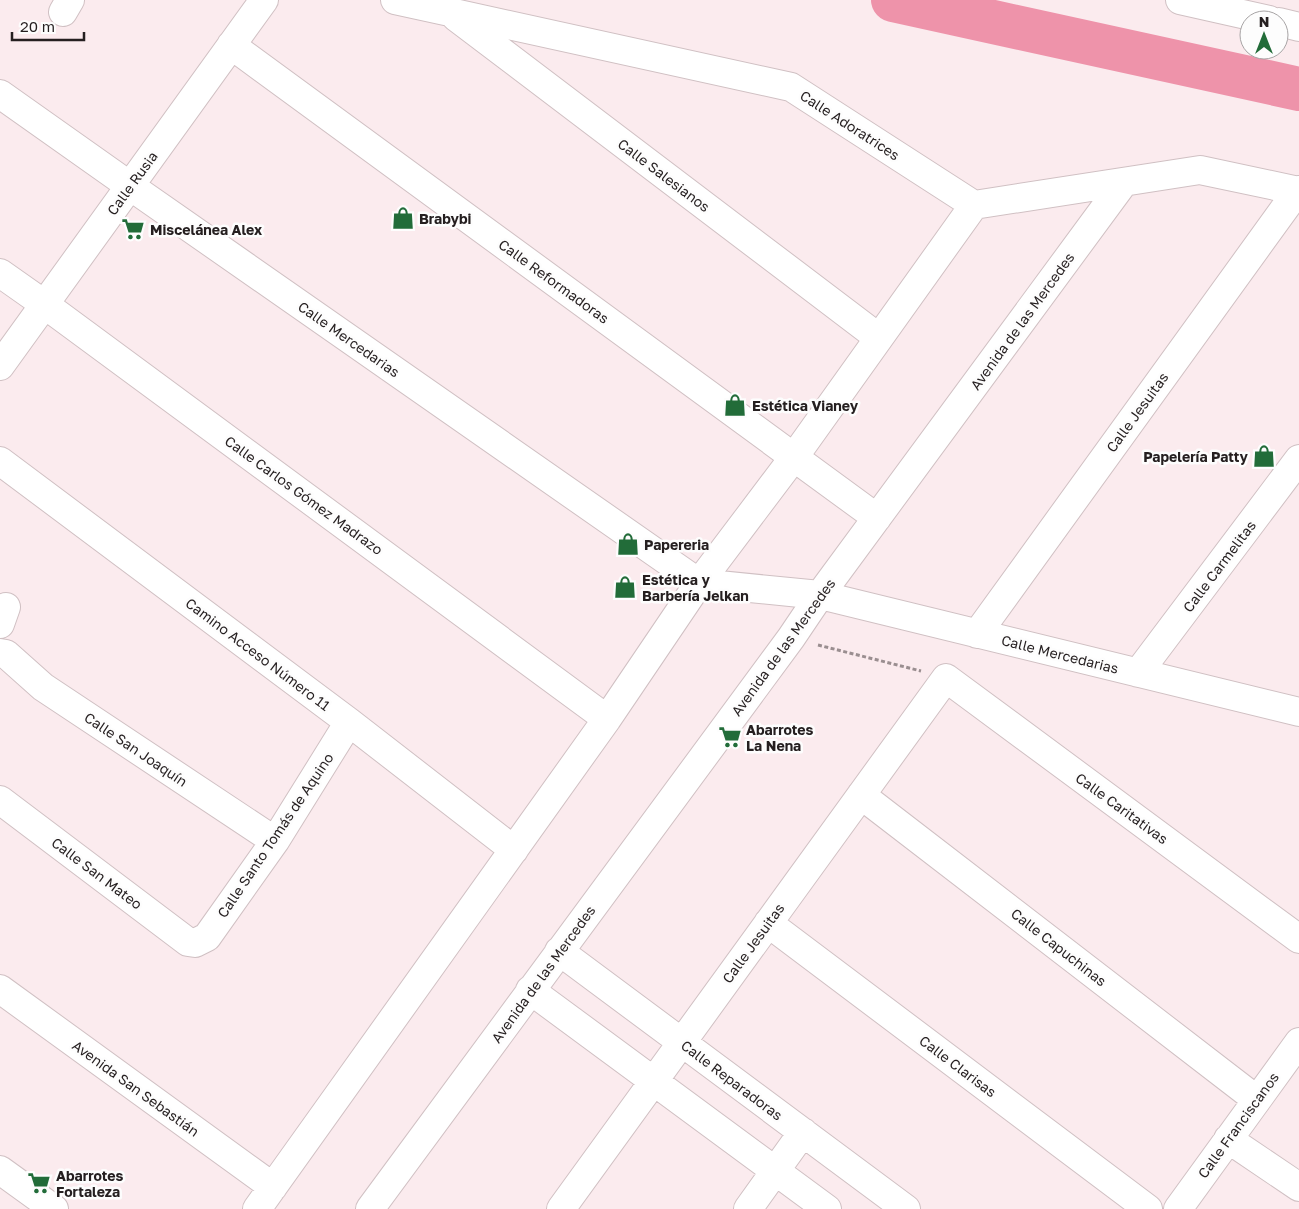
<svg xmlns="http://www.w3.org/2000/svg" width="1299" height="1209" viewBox="0 0 1299 1209" font-family="'Golos Text',sans-serif">
<style>
.lines{fill:none;stroke-linecap:round;stroke-linejoin:round}
.river{stroke:#ee93aa;stroke-width:44}
.minor-casing{stroke:#d0c0c3;stroke-width:30}
.path{stroke:#9a8e90;stroke-width:3;stroke-dasharray:4 2.5;stroke-linecap:butt}
.minor{stroke:#fff;stroke-width:28}
.labels{text-anchor:middle;dominant-baseline:central;stroke-width:5;stroke-linejoin:round;paint-order:stroke}
.street-label{font-size:14px;fill:#251f20;stroke:#fdfdfd}
.poi-label{font-size:14px;font-weight:bold;fill:#251f20;stroke:#fdfdfd;text-anchor:start}
</style>
<rect width="100%" height="100%" fill="#fbebee"/>
<g class="lines">
<path class="river" d="M893,0L1299,89"/>
<defs>
<path id="minor" d="M395,0L791,87L974,205L1200,170L1299,191
M1180,0L1269,20
M63,12L70,0
M456,17L879,338
M1279,22L1299,27
M231,45L877,518
M0,94L130,186L699,583L820,595L1299,712
M0,273L44,304L607,719
M0,366L264,0
M0,461L349,722L514,850
M0,624L6,607
M977,634L1298,190
M0,653L6,654L43,687L275,841
M1138,673L1299,459
M861,795L1257,1100
M0,800L188,942L195,943L207,937L275,841L349,722
M768,923L1148,1209
M559,951L906,1209
M0,989L273,1187
M530,990L827,1209
M1228,1139L1299,1187
M0,1170L54,1209
M257,1209L607,719L699,583L794,457L974,205
M370,1209L791,638L820,595L1124,182
M561,1209L946,678L1299,939
M748,1209L803,1132
M1178,1209L1299,1042"/>
</defs>
<use href="#minor" class="minor-casing"/>
<path class="path" d="M818,645L921,671"/>
<use href="#minor" class="minor"/>
</g>
<defs>
<symbol id="shop-bare" viewBox="-9 -9 18 18"><path d="M-5-2.5h2.3a2.7 3.5 0 0 1 5.4 0H5L5.5 6h-11ZM-1.5-2.5h3a1.5 2.3 0 0 0-3 0Z" fill="#226c39" stroke="#fdfdfd" stroke-width="2.5" paint-order="stroke"/></symbol>
<symbol id="supermarket-bare" viewBox="-9 -9 18 18"><path d="M-6-5.5h2.5l.6 2H6L4.5 2H-2.5L-4.4-4H-6ZM-1.5 3.2a1.3 1.3 0 1 0 .1 0ZM3 3.2a1.3 1.3 0 1 0 .1 0Z" fill="#226c39" stroke="#fdfdfd" stroke-width="2.5" paint-order="stroke"/></symbol>
</defs>
<g fill-rule="evenodd">
<use href="#shop-bare" x="387" y="202" width="32" height="32"/>
<use href="#supermarket-bare" x="117" y="213" width="32" height="32"/>
<use href="#shop-bare" x="719" y="389" width="32" height="32"/>
<use href="#shop-bare" x="1248" y="440" width="32" height="32"/>
<use href="#shop-bare" x="612" y="528" width="32" height="32"/>
<use href="#shop-bare" x="609" y="571" width="32" height="32"/>
<use href="#supermarket-bare" x="714" y="721" width="32" height="32"/>
<use href="#supermarket-bare" x="23" y="1167" width="32" height="32"/>
</g>
<g class="labels">
<g class="street-label">
<text transform="translate(850 125) rotate(33)">Calle Adoratrices</text>
<text transform="translate(664 175) rotate(37)">Calle Salesianos</text>
<text transform="translate(132 183) rotate(-54)">Calle Rusia</text>
<text transform="translate(554 281) rotate(36)">Calle Reformadoras</text>
<text transform="translate(1022 321) rotate(-54)">Avenida de las Mercedes</text>
<text transform="translate(349 339) rotate(35)">Calle Mercedarias</text>
<text transform="translate(1137 412) rotate(-54)">Calle Jesuitas</text>
<text transform="translate(304 495) rotate(36)">Calle Carlos Gómez Madrazo</text>
<text transform="translate(1219 566) rotate(-53)">Calle Carmelitas</text>
<text transform="translate(783 647) rotate(-54)">Avenida de las Mercedes</text>
<text transform="translate(258 654) rotate(37)">Camino Acceso Número 11</text>
<text transform="translate(1060 654) rotate(14)">Calle Mercedarias</text>
<text transform="translate(136 749) rotate(34)">Calle San Joaquín</text>
<text transform="translate(1122 808) rotate(36)">Calle Caritativas</text>
<text transform="translate(275 835) rotate(-56)">Calle Santo Tomás de Aquino</text>
<text transform="translate(97 873) rotate(37)">Calle San Mateo</text>
<text transform="translate(753 943) rotate(-54)">Calle Jesuitas</text>
<text transform="translate(1059 947) rotate(38)">Calle Capuchinas</text>
<text transform="translate(543 974) rotate(-54)">Avenida de las Mercedes</text>
<text transform="translate(958 1066) rotate(37)">Calle Clarisas</text>
<text transform="translate(732 1080) rotate(37)">Calle Reparadoras</text>
<text transform="translate(136 1088) rotate(36)">Avenida San Sebastián</text>
<text transform="translate(1238 1125) rotate(-54)">Calle Franciscanos</text>
</g>
<g class="poi-label">
<text x="419" y="218">Brabybi</text>
<text x="150" y="229">Miscelánea Alex</text>
<text x="752" y="405">Estética Vianey</text>
<text x="1248" y="456" text-anchor="end">Papelería Patty</text>
<text x="644" y="544">Papereria</text>
<text x="642" y="579">Estética y<tspan x="642" dy="16">Barbería Jelkan</tspan></text>
<text x="746" y="729">Abarrotes<tspan x="746" dy="16">La Nena</tspan></text>
<text x="56" y="1175">Abarrotes<tspan x="56" dy="16">Fortaleza</tspan></text>
</g>
</g>
<g transform="translate(1264 35)"><circle r="24" fill="#fdfdfd" stroke="#a7a4a5"/>
<path d="M0-4L9 19L0 12L-9 19Z" fill="#226c39"/>
<text y="-8" font-size="14" font-weight="bold" text-anchor="middle" fill="#251f20">N</text>
</g>
<path d="M12 32v8h72v-8" fill="none" stroke="#251f20" stroke-width="2.5"/>
<text x="20" y="32" font-size="15" fill="#251f20" stroke="#fdfdfd" stroke-width="4" paint-order="stroke">20 m</text>
</svg>
